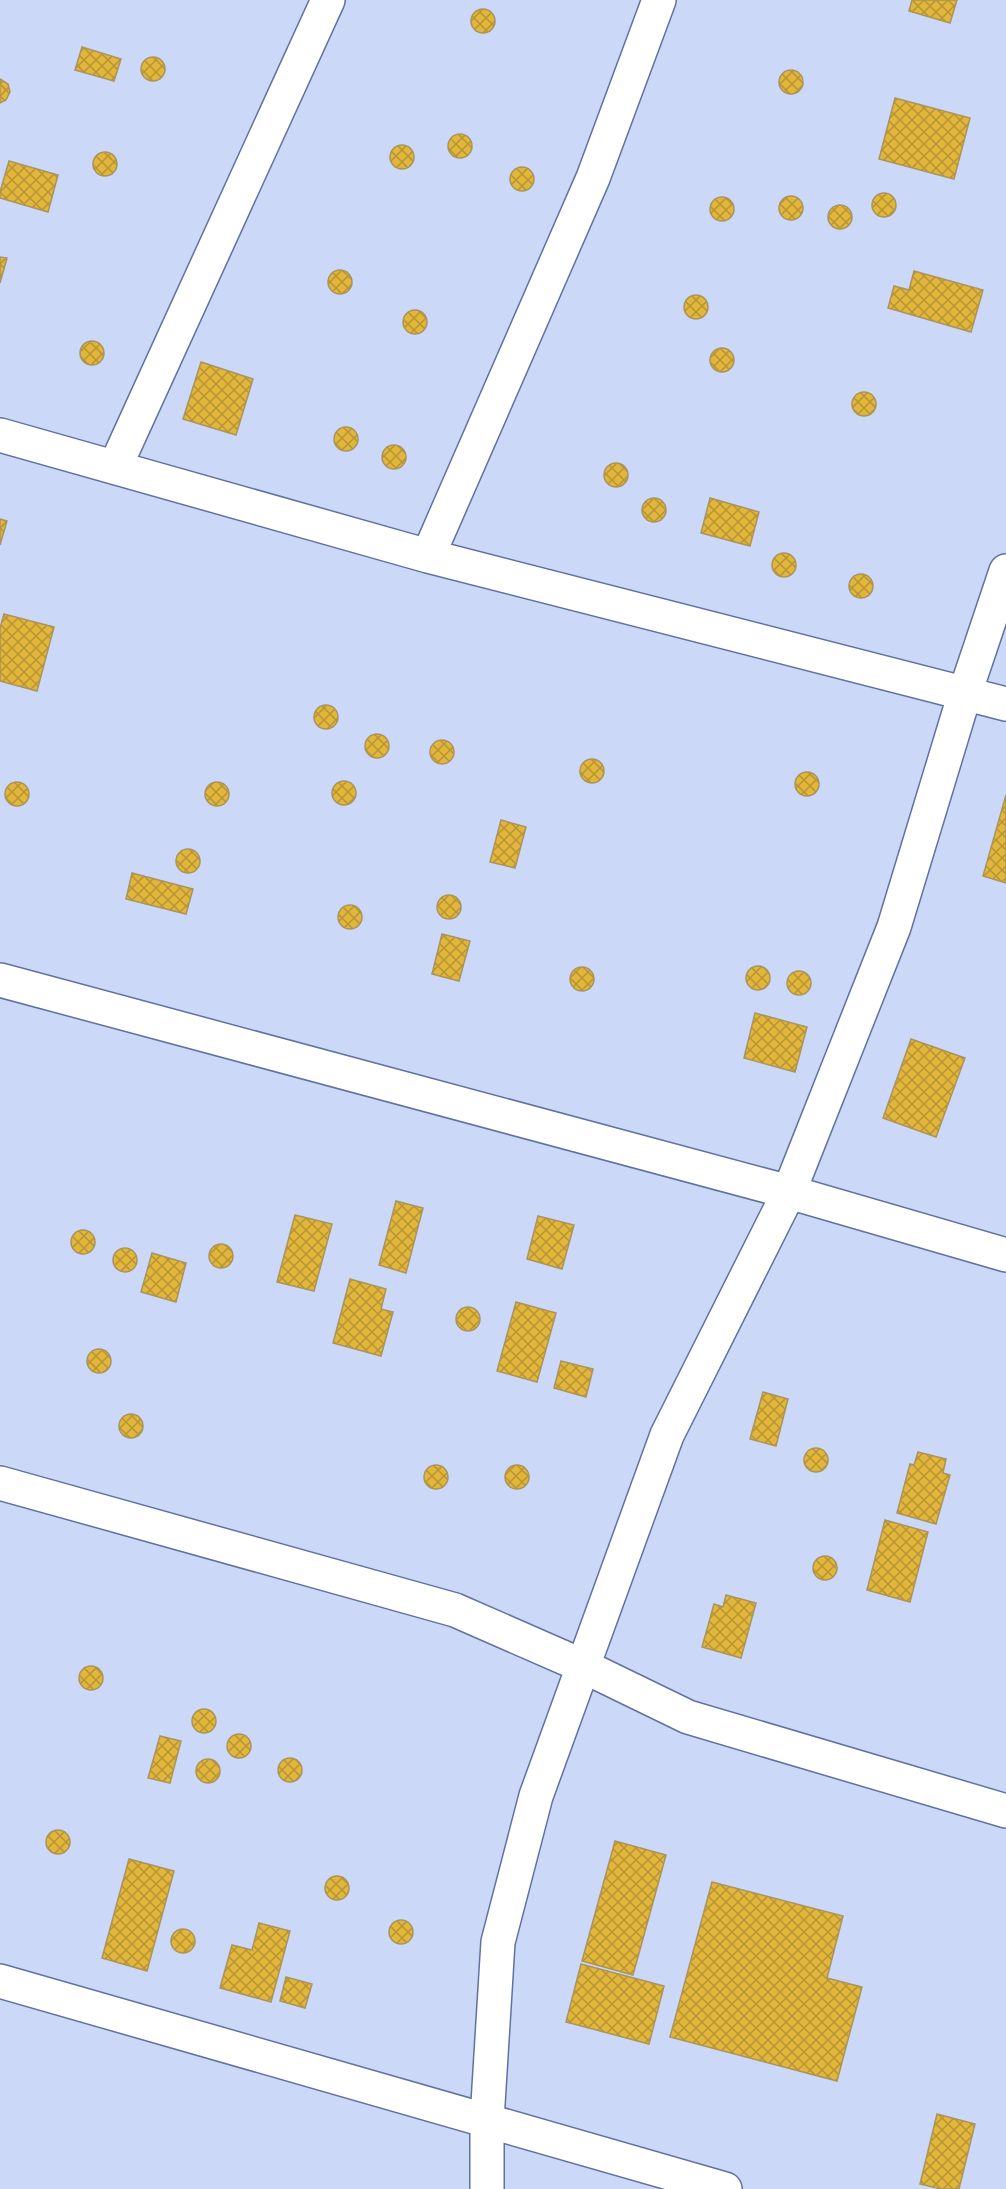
<svg xmlns="http://www.w3.org/2000/svg" width="1006" height="2189" viewBox="0 0 1006 2189" font-family="'PT Serif',serif">
<style>
.building{fill:url(#building-cross-hatch);stroke:#aa945e;stroke-width:1.5}
.lines{fill:none;stroke-linecap:round;stroke-linejoin:round}
.street-casing{stroke:#6072a1;stroke-width:36}
.street{stroke:#fff;stroke-width:33}
</style>
<defs>
<pattern id="building-cross-hatch" width="8" height="8" patternUnits="userSpaceOnUse" patternTransform="scale(1.5)"><rect width="8" height="8" fill="#e2b63a"/><path d="M0 0l8 8M0 8l8-8" fill="none" stroke="#b79533"/></pattern>
</defs>
<rect width="100%" height="100%" fill="#ccd8f8"/>
<path class="building" d="M912,0H957L950,23L909,11Z
M471 21a12 12 0 1 1 24 0a12 12 0 1 1-24 0Z
M82,47L121,59L114,81L75,70Z
M141 69a12 12 0 1 1 24 0a12 12 0 1 1-24 0Z
M779 82a12 12 0 1 1 24 0a12 12 0 1 1-24 0Z
M0,79L8,84L10,92L6,100L0,103Z
M895,98L970,118L954,179L879,159Z
M448 146a12 12 0 1 1 24 0a12 12 0 1 1-24 0Z
M390 157a12 12 0 1 1 24 0a12 12 0 1 1-24 0Z
M93 164a12 12 0 1 1 24 0a12 12 0 1 1-24 0Z
M9,161L58,175L48,212L0,198V192Z
M510 179a12 12 0 1 1 24 0a12 12 0 1 1-24 0Z
M872 205a12 12 0 1 1 24 0a12 12 0 1 1-24 0Z
M779 208a12 12 0 1 1 24 0a12 12 0 1 1-24 0Z
M710 209a12 12 0 1 1 24 0a12 12 0 1 1-24 0Z
M828 217a12 12 0 1 1 24 0a12 12 0 1 1-24 0Z
M0,257L7,258L0,283Z
M328 282a12 12 0 1 1 24 0a12 12 0 1 1-24 0Z
M914,271L983,290L971,332L888,308L894,286L909,290Z
M684 307a12 12 0 1 1 24 0a12 12 0 1 1-24 0Z
M403 322a12 12 0 1 1 24 0a12 12 0 1 1-24 0Z
M80 353a12 12 0 1 1 24 0a12 12 0 1 1-24 0Z
M710 360a12 12 0 1 1 24 0a12 12 0 1 1-24 0Z
M201,362L253,379L236,435L183,419Z
M852 404a12 12 0 1 1 24 0a12 12 0 1 1-24 0Z
M334 439a12 12 0 1 1 24 0a12 12 0 1 1-24 0Z
M382 457a12 12 0 1 1 24 0a12 12 0 1 1-24 0Z
M604 475a12 12 0 1 1 24 0a12 12 0 1 1-24 0Z
M642 510a12 12 0 1 1 24 0a12 12 0 1 1-24 0Z
M710,498L759,512L750,546L701,533Z
M0,519L7,521L0,545Z
M772 565a12 12 0 1 1 24 0a12 12 0 1 1-24 0Z
M849 586a12 12 0 1 1 24 0a12 12 0 1 1-24 0Z
M4,614L54,627L37,691L0,681V628Z
M314 717a12 12 0 1 1 24 0a12 12 0 1 1-24 0Z
M365 746a12 12 0 1 1 24 0a12 12 0 1 1-24 0Z
M430 752a12 12 0 1 1 24 0a12 12 0 1 1-24 0Z
M580 771a12 12 0 1 1 24 0a12 12 0 1 1-24 0Z
M795 784a12 12 0 1 1 24 0a12 12 0 1 1-24 0Z
M332 793a12 12 0 1 1 24 0a12 12 0 1 1-24 0Z
M205 794a12 12 0 1 1 24 0a12 12 0 1 1-24 0Z
M5 794a12 12 0 1 1 24 0a12 12 0 1 1-24 0Z
M1006,795V883L983,876Z
M501,820L526,827L515,868L490,862Z
M176 861a12 12 0 1 1 24 0a12 12 0 1 1-24 0Z
M132,873L193,889L186,914L126,899Z
M437 907a12 12 0 1 1 24 0a12 12 0 1 1-24 0Z
M338 917a12 12 0 1 1 24 0a12 12 0 1 1-24 0Z
M442,934L470,941L459,981L432,974Z
M746 978a12 12 0 1 1 24 0a12 12 0 1 1-24 0Z
M570 979a12 12 0 1 1 24 0a12 12 0 1 1-24 0Z
M787 983a12 12 0 1 1 24 0a12 12 0 1 1-24 0Z
M755,1013L807,1027L795,1072L744,1058Z
M911,1039L965,1058L936,1137L883,1118Z
M396,1201L423,1208L406,1273L379,1265Z
M295,1215L332,1224L314,1291L277,1282Z
M538,1216L574,1225L562,1269L527,1259Z
M71 1242a12 12 0 1 1 24 0a12 12 0 1 1-24 0Z
M209 1256a12 12 0 1 1 24 0a12 12 0 1 1-24 0Z
M113 1260a12 12 0 1 1 24 0a12 12 0 1 1-24 0Z
M152,1253L186,1263L176,1302L141,1292Z
M350,1279L386,1289L381,1309L393,1312L381,1356L333,1343Z
M516,1302L556,1313L537,1382L497,1371Z
M456 1319a12 12 0 1 1 24 0a12 12 0 1 1-24 0Z
M87 1361a12 12 0 1 1 24 0a12 12 0 1 1-24 0Z
M561,1361L593,1369L586,1397L554,1388Z
M763,1392L788,1399L776,1446L750,1439Z
M119 1426a12 12 0 1 1 24 0a12 12 0 1 1-24 0Z
M804 1460a12 12 0 1 1 24 0a12 12 0 1 1-24 0Z
M918,1452L946,1459L943,1473L950,1475L936,1524L897,1513L910,1464L914,1465Z
M424 1477a12 12 0 1 1 24 0a12 12 0 1 1-24 0Z
M505 1477a12 12 0 1 1 24 0a12 12 0 1 1-24 0Z
M885,1520L928,1532L910,1602L867,1590Z
M813 1568a12 12 0 1 1 24 0a12 12 0 1 1-24 0Z
M726,1595L756,1603L741,1658L702,1647L714,1604L723,1607Z
M79 1678a12 12 0 1 1 24 0a12 12 0 1 1-24 0Z
M192 1721a12 12 0 1 1 24 0a12 12 0 1 1-24 0Z
M227 1746a12 12 0 1 1 24 0a12 12 0 1 1-24 0Z
M160,1736L181,1741L170,1783L148,1778Z
M278 1770a12 12 0 1 1 24 0a12 12 0 1 1-24 0Z
M196 1771a12 12 0 1 1 24 0a12 12 0 1 1-24 0Z
M46 1842a12 12 0 1 1 24 0a12 12 0 1 1-24 0Z
M615,1841L666,1855L633,1975L582,1961Z
M129,1859L174,1871L147,1971L102,1958Z
M325 1888a12 12 0 1 1 24 0a12 12 0 1 1-24 0Z
M712,1882L843,1916L827,1978L862,1987L837,2081L670,2037Z
M389 1932a12 12 0 1 1 24 0a12 12 0 1 1-24 0Z
M259,1923L290,1931L271,2002L220,1988L232,1945L252,1950Z
M171 1941a12 12 0 1 1 24 0a12 12 0 1 1-24 0Z
M581,1964L664,1986L649,2044L566,2022Z
M286,1977L312,1984L305,2008L280,2001Z
M937,2114L975,2124L959,2189H941L920,2184Z"/>
<g class="lines">
<defs>
<path id="street" d="M0,435L428,556L1006,704
M115,467L328,0
M428,556L593,178L659,0
M0,980L789,1192L1006,1255
M0,1483L455,1610L583,1666L688,1717L1006,1811
M0,1981L725,2189
M487,2189V2120L498,1942L536,1796L667,1435L789,1192L894,927L965,693L1006,571"/>
</defs>
<use href="#street" class="street-casing"/>
<use href="#street" class="street"/>
</g>
</svg>
